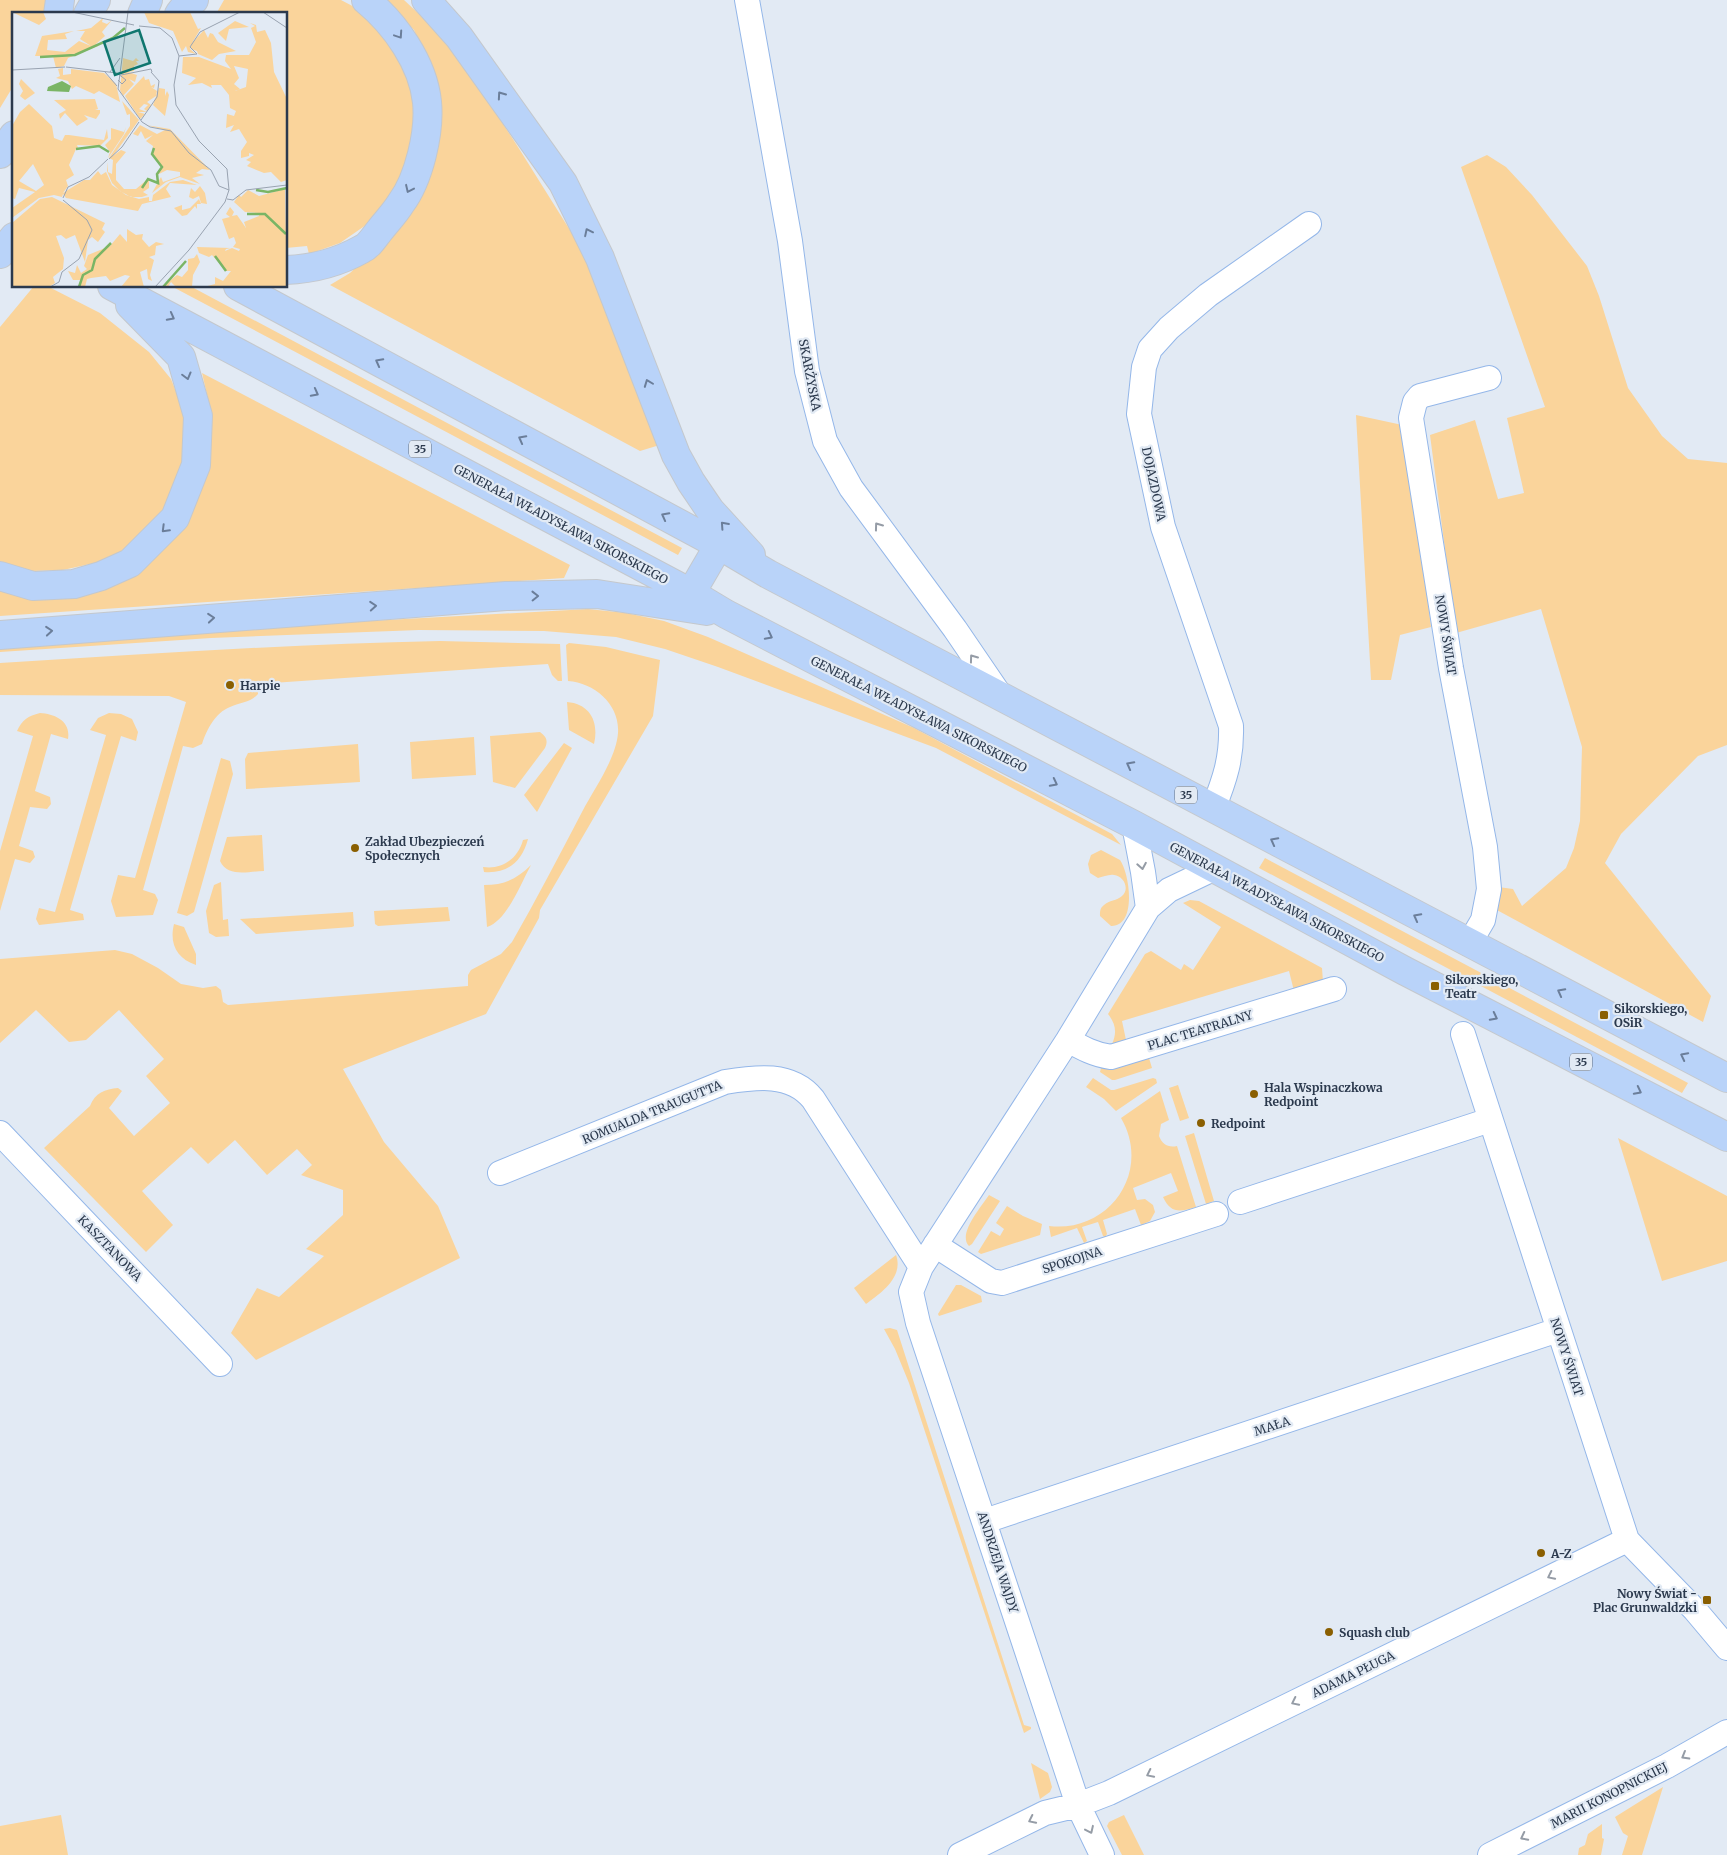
<svg xmlns="http://www.w3.org/2000/svg" width="1727" height="1855" viewBox="0 0 1727 1855" font-family="Merriweather,serif">
<style>
.green{fill:#fad49b}
.lines{fill:none;stroke-linecap:round;stroke-linejoin:round}
.minor-casing{stroke:#94b7e9;stroke-width:26}
.primary-casing{stroke:#c4c8cd;stroke-width:30}
.minor{stroke:#fff;stroke-width:24}
.primary{stroke:#b9d3f9;stroke-width:28}
.oneway{stroke:#6b7e9a}
.oneway2{stroke:#959ca6}
.poi-dot{fill:#8a5f01;stroke:#e2eaf4;stroke-width:2}
.labels{text-anchor:middle;dominant-baseline:central;stroke-width:4.5;stroke-linejoin:round;paint-order:stroke}
.shield{fill:#e2eaf4;stroke:#626e7f;stroke-width:1}
.shield-label{font-size:11px;font-weight:bold;fill:#2b394d}
.street-label{font-size:12px;fill:#2b394d;stroke:#e2eaf4}
.poi-label{font-size:12px;font-weight:bold;fill:#2b394d;stroke:#e2eaf4;text-anchor:start}
.inset-river{fill:none;stroke:#7ab565;stroke-width:2.5}
.inset-road{fill:none;stroke:#99a3b1;stroke-width:1}
.view{fill:#0f766e;fill-opacity:0.15;stroke:#0f766e;stroke-width:2.5}
.inset-edge{fill:none;stroke:#2b394d;stroke-width:2.5}
</style>
<rect width="100%" height="100%" fill="#e2eaf4"/>
<path class="green" d="M0,0H50L46,14H14V85L0,108Z
M224,0H341L360,10L399,54L410,82L415,116L414,149L389,202L366,225L340,243L309,254L307,246L286,248V14H216Z
M384,0H404L452,45L518,147L588,259L663,444L640,451L330,285L350,273L403,224L425,188L438,150L441,105L431,68L414,30Z
M1487,155L1506,167L1532,195L1587,266L1599,296L1628,388L1662,436L1688,459L1727,463V745L1698,756L1621,834L1605,863L1711,996L1703,1022L1495,909L1498,887L1513,889L1522,906L1566,868L1574,848L1580,821L1582,747L1541,609L1456,633L1430,435L1475,420L1498,499L1524,493L1507,418L1545,407L1461,167Z
M34,286H47L100,313L149,352L171,379L186,417L188,451L171,503L127,550L99,562L63,570L31,571L0,561V327Z
M171,286H190L682,548L678,555Z
M202,373L570,565L564,578L0,616V588L21,593L180,530L197,500L207,469L212,435L208,399Z
M1356,415L1407,426L1431,627L1400,635L1391,680H1371Z
M588,609L626,613L664,621L708,637L914,728L1112,834L1121,845L936,748L718,667L665,649L616,637L544,631L419,630L211,638L0,652V643L115,635Z
M440,641L560,644L562,681H558L552,675L548,664L258,684V694C250,703 241,702 230,707C215,713 207,729 202,744L193,748L183,746L143,890L155,894L158,900L153,915L116,917L111,901L118,875L135,878L186,702L169,696L0,695V663C147,654 293,644 440,641Z
M569,643L606,647L660,660L653,716L540,910L539,918L486,1014L343,1069L384,1142L438,1206L460,1258L256,1360L231,1333L257,1288L279,1297L324,1256L306,1249L343,1215V1190L301,1175L312,1165L297,1149L267,1175L235,1140L208,1164L191,1147L142,1191L173,1225L146,1252L44,1148L90,1106C95,1093 105,1089 118,1088L122,1091L109,1108L134,1136L170,1103L146,1076L164,1059L119,1010L86,1040L69,1042L36,1010L0,1043V959L115,950L132,954L158,968L181,984L203,988L216,986L221,990L223,1002L228,1005L468,986V975L471,970L501,954L512,942C536,900 559,856 582,812C594,789 616,759 618,733C620,705 595,683 568,681L566,645Z
M567,702C591,704 599,723 594,744L569,730Z
M40,713C55,714 71,721 68,739L51,734L35,791L50,797L51,804L47,809L30,807L19,846L33,851L35,857L30,863L15,859L0,911V851L33,736L17,731C22,720 28,716 40,713Z
M109,713L121,714L132,719L138,732L136,741L121,736L70,910L83,914L84,920L39,925L36,919L39,908L55,912L106,735L90,730L98,718Z
M540,732C547,737 548,741 545,748L515,788L493,782L490,736Z
M474,737L476,775L412,779L410,742Z
M564,743L572,748L537,812L524,795Z
M358,744L360,782L246,789L245,759L248,753Z
M221,758L230,761L233,774L194,912L187,916L177,913Z
M262,835L264,871C249,871 228,878 220,861L227,837Z
M528,839C522,862 507,874 484,872L483,867C503,870 518,858 523,840Z
M1101,850L1120,860C1130,874 1137,927 1111,926L1100,916C1100,911 1100,908 1104,905C1109,900 1117,901 1122,896C1130,889 1124,876 1114,875C1109,874 1103,877 1098,878L1090,873L1088,864L1091,855Z
M1265,858L1688,1083L1682,1093L1259,868Z
M531,865C521,883 507,921 487,927L484,885C504,885 517,879 531,865Z
M221,882L223,920L228,919L229,936L216,937L209,933L206,911L214,885Z
M1190,900L1199,901L1322,968L1323,982L1294,991L1289,971L1122,1021L1126,1040L1112,1044C1117,1033 1116,1024 1108,1014L1145,954L1151,951L1181,970L1184,964L1193,970L1221,927L1183,903Z
M448,907L450,921L378,926L375,924L374,911Z
M353,912L354,926L352,927L256,934L240,919Z
M174,924L184,927L196,954V965C177,959 169,944 174,924Z
M1149,1058L1152,1068L1115,1080H1112L1100,1072L1101,1068L1112,1069Z
M1093,1078L1111,1090H1114L1153,1078L1156,1079L1157,1083L1116,1111L1104,1099L1086,1087Z
M1178,1085L1189,1118L1180,1121L1169,1088Z
M1160,1091L1169,1120L1161,1124L1159,1136C1162,1144 1168,1148 1177,1146L1196,1207C1180,1212 1171,1214 1163,1197L1178,1191L1171,1173L1133,1188L1137,1200L1145,1199L1153,1205L1155,1212L1150,1221L1141,1225L1135,1209L1103,1220L1107,1234L1105,1237L1103,1236L1098,1222L1082,1227L1087,1241L1084,1243L1077,1228L1051,1237L1049,1226C1110,1233 1152,1171 1121,1118Z
M1194,1133L1214,1201L1206,1204L1185,1136Z
M1618,1138L1727,1196V1261L1662,1281Z
M989,1195L1000,1201L972,1244L969,1246C957,1234 982,1206 989,1195Z
M1007,1206L1023,1216L1042,1224L1040,1235L981,1254L978,1252L991,1231L1000,1236L1004,1229L996,1223Z
M896,1255C904,1277 881,1293 866,1304L854,1288Z
M956,1285H961L981,1296L982,1302L939,1316L938,1314Z
M890,1328L897,1330L1024,1725L1031,1727V1729L1024,1733L909,1383L895,1349L884,1329Z
M1031,1763L1048,1773L1052,1787L1050,1792L1040,1799Z
M1663,1787L1642,1855H1622L1628,1836L1623,1833L1615,1817Z
M61,1815L68,1855H0V1826Z
M1124,1815L1144,1855H1122L1107,1826L1109,1822Z
M1602,1824V1838L1604,1839L1601,1855H1578L1579,1848L1585,1845L1588,1834Z"/>
<g class="lines">
<defs>
<path id="minor" d="M747,0L790,241L807,371L825,441L851,488L955,629L1002,698
M1213,809C1225,779 1232,758 1231,726L1163,527L1139,414L1144,367L1150,349L1169,328L1208,295L1309,224
M1134,825L1143,872L1148,908
M1469,944L1483,920L1489,889L1485,847L1451,668L1411,418L1415,402L1420,396L1489,378
M1463,1034L1627,1540L1695,1610L1727,1648
M1068,1040C1082,1048 1095,1055 1111,1057L1334,989
M0,1133L220,1364
M500,1173L725,1082C756,1077 791,1072 813,1099L921,1267
M1240,1202L1490,1120
M935,1245L991,1281L1002,1283L1216,1214
M985,1521L1558,1330
M960,1855L1045,1813L1078,1805L1109,1793L1627,1540
M1102,1855L1078,1805L918,1323L911,1292L921,1267L1068,1040L1148,908L1169,890L1215,868
M1490,1855L1667,1766L1727,1732"/>
<path id="primary" d="M426,0L459,37L563,183L600,258L676,455L691,482L710,510L751,555
M58,14L60,0
M88,14L96,0
M142,14L148,0
M179,14L186,5L194,0
M0,154L14,135
M0,254L14,237
M286,270C313,269 339,262 362,249C369,246 375,236 380,230C387,221 395,213 401,203C419,179 430,132 427,102C423,63 395,24 366,0
M112,286L691,593L726,614L1134,825L1405,971L1727,1137
M238,286L719,545L768,574L1727,1078
M0,576L33,586L74,584L101,576L130,563L175,518L196,465L198,416L181,357L130,305
M691,593L719,545
M0,635L506,596L597,594L707,611"/>
</defs>
<use href="#minor" class="minor-casing"/>
<use href="#primary" class="primary-casing"/>
<use href="#minor" class="minor"/>
<use href="#primary" class="primary"/>
</g>
<defs><path id="oneway-chevron" d="M-2-3.5L2.5 0L-2 3.5" fill="none" stroke-width="1.6" stroke-linecap="round" stroke-linejoin="round" transform="scale(1.25)"/></defs>
<g class="oneway">
<use href="#oneway-chevron" transform="translate(399 35) rotate(56)"/>
<use href="#oneway-chevron" transform="translate(501 95) rotate(-125)"/>
<use href="#oneway-chevron" transform="translate(409 189) rotate(115)"/>
<use href="#oneway-chevron" transform="translate(588 232) rotate(-116)"/>
<use href="#oneway-chevron" transform="translate(171 317) rotate(28)"/>
<use href="#oneway-chevron" transform="translate(379 362) rotate(-152)"/>
<use href="#oneway-chevron" transform="translate(187 376) rotate(75)"/>
<use href="#oneway-chevron" transform="translate(648 383) rotate(-111)"/>
<use href="#oneway-chevron" transform="translate(315 393) rotate(28)"/>
<use href="#oneway-chevron" transform="translate(522 439) rotate(-152)"/>
<use href="#oneway-chevron" transform="translate(665 516) rotate(-152)"/>
<use href="#oneway-chevron" transform="translate(724 525) rotate(-132)"/>
<use href="#oneway-chevron" transform="translate(165 529) rotate(135)"/>
<use href="#oneway-chevron" transform="translate(535 596) rotate(-1)"/>
<use href="#oneway-chevron" transform="translate(373 606) rotate(-4)"/>
<use href="#oneway-chevron" transform="translate(211 618) rotate(-5)"/>
<use href="#oneway-chevron" transform="translate(49 631) rotate(-5)"/>
<use href="#oneway-chevron" transform="translate(769 636) rotate(27)"/>
<use href="#oneway-chevron" transform="translate(1130 765) rotate(-152)"/>
<use href="#oneway-chevron" transform="translate(1054 783) rotate(27)"/>
<use href="#oneway-chevron" transform="translate(1274 841) rotate(-152)"/>
<use href="#oneway-chevron" transform="translate(1417 917) rotate(-152)"/>
<use href="#oneway-chevron" transform="translate(1561 992) rotate(-152)"/>
<use href="#oneway-chevron" transform="translate(1494 1017) rotate(27)"/>
<use href="#oneway-chevron" transform="translate(1684 1056) rotate(-153)"/>
<use href="#oneway-chevron" transform="translate(1638 1091) rotate(27)"/>
</g>
<g class="oneway2">
<use href="#oneway-chevron" transform="translate(878 526) rotate(-126)"/>
<use href="#oneway-chevron" transform="translate(973 658) rotate(-126)"/>
<use href="#oneway-chevron" transform="translate(1142 866) rotate(80)"/>
<use href="#oneway-chevron" transform="translate(1551 1576) rotate(154)"/>
<use href="#oneway-chevron" transform="translate(1295 1702) rotate(154)"/>
<use href="#oneway-chevron" transform="translate(1685 1756) rotate(150)"/>
<use href="#oneway-chevron" transform="translate(1150 1774) rotate(154)"/>
<use href="#oneway-chevron" transform="translate(1032 1820) rotate(154)"/>
<use href="#oneway-chevron" transform="translate(1090 1830) rotate(65)"/>
<use href="#oneway-chevron" transform="translate(1524 1837) rotate(153)"/>
</g>
<g class="poi-dot">
<circle cx="230" cy="685" r="5"/>
<circle cx="355" cy="848" r="5"/>
<rect x="1430" y="981" width="10" height="10" rx="2.5"/>
<rect x="1599" y="1010" width="10" height="10" rx="2.5"/>
<circle cx="1254" cy="1094" r="5"/>
<circle cx="1201" cy="1123" r="5"/>
<circle cx="1541" cy="1553" r="5"/>
<rect x="1702" y="1595" width="10" height="10" rx="2.5"/>
<circle cx="1329" cy="1632" r="5"/>
</g>
<g class="labels">
<g class="shield">
<rect x="409" y="440.5" width="22" height="17" rx="4"/>
<rect x="1175" y="786.5" width="22" height="17" rx="4"/>
<rect x="1570" y="1053.5" width="22" height="17" rx="4"/>
</g>
<g class="shield-label">
<text x="420" y="449">35</text>
<text x="1186" y="795">35</text>
<text x="1581" y="1062">35</text>
</g>
<g class="street-label">
<text transform="translate(810 375) rotate(79)">SKARŻYSKA</text>
<text transform="translate(1154 484) rotate(78)">DOJAZDOWA</text>
<text transform="translate(561 524) rotate(28)">GENERAŁA WŁADYSŁAWA SIKORSKIEGO</text>
<text transform="translate(1446 635) rotate(81)">NOWY ŚWIAT</text>
<text transform="translate(919 714) rotate(27)">GENERAŁA WŁADYSŁAWA SIKORSKIEGO</text>
<text transform="translate(1277 902) rotate(28)">GENERAŁA WŁADYSŁAWA SIKORSKIEGO</text>
<text transform="translate(1200 1030) rotate(-17)">PLAC TEATRALNY</text>
<text transform="translate(652 1112) rotate(-22)">ROMUALDA TRAUGUTTA</text>
<text transform="translate(110 1248) rotate(46)">KASZTANOWA</text>
<text transform="translate(1072 1260) rotate(-18)">SPOKOJNA</text>
<text transform="translate(1567 1357) rotate(72)">NOWY ŚWIAT</text>
<text transform="translate(1272 1426) rotate(-18)">MAŁA</text>
<text transform="translate(998 1562) rotate(72)">ANDRZEJA WAJDY</text>
<text transform="translate(1353 1674) rotate(-26)">ADAMA PŁUGA</text>
<text transform="translate(1609 1795) rotate(-27)">MARII KONOPNICKIEJ</text>
</g>
<g class="poi-label">
<text x="240" y="685">Harpie</text>
<text x="365" y="841">Zakład Ubezpieczeń<tspan x="365" dy="14">Społecznych</tspan></text>
<text x="1445" y="979">Sikorskiego,<tspan x="1445" dy="14">Teatr</tspan></text>
<text x="1614" y="1008">Sikorskiego,<tspan x="1614" dy="14">OSiR</tspan></text>
<text x="1264" y="1087">Hala Wspinaczkowa<tspan x="1264" dy="14">Redpoint</tspan></text>
<text x="1211" y="1123">Redpoint</text>
<text x="1551" y="1553">A-Z</text>
<text x="1697" y="1593" text-anchor="end">Nowy Świat -<tspan x="1697" dy="14">Plac Grunwaldzki</tspan></text>
<text x="1339" y="1632">Squash club</text>
</g>
</g>
<g transform="translate(12 12)">
<rect width="275" height="275" fill="#e2eaf4"/>
<path d="M0,0H31L34,7L27,13ZM132,0H178L186,17L189,16L180,31L192,18L196,26L198,21L201,22L206,30L224,39L207,42L200,48L186,42L185,39L179,37V32L178,37L184,42L176,40L174,34L170,40L161,19L137,11ZM91,6L90,10L95,12L100,8L90,20L93,24L84,32L86,34L56,46L52,54L44,56L41,44H23L30,24L62,19L53,22L55,27L36,28L35,38L53,40L67,29L79,34L68,27L73,19H64L79,16ZM223,9L237,15L217,17L214,29L206,21ZM238,11L244,13L245,20L253,18L259,31L262,60L275,87V168L269,170L259,160L252,161L235,154L239,150L234,148L242,143L237,141V144L229,146V139L235,130L227,117L218,120L222,113L214,116L215,102L222,104L224,99L218,96L217,83L209,73H199L200,76L190,71L176,73L184,66L170,61L171,45H187L219,57L213,49L214,43H237L244,30L239,16L243,14ZM222,54L236,57L234,75L223,79L228,77L222,72L227,66ZM111,46L121,49L124,46L127,49H124L126,52L122,54V59L116,60L125,63L123,70L117,67L122,72L111,84L108,78ZM51,56V63L59,62V57L92,61L104,72L108,90L87,79L82,82L64,74L60,77L56,69L44,66L48,64L46,57ZM132,64L133,68L137,67L139,74L143,72L142,76L139,75L145,79L144,84L135,90L139,93L135,99L132,97L136,93L132,92L127,97L135,100H126L133,102L128,107L113,84ZM9,67L23,81L13,88L8,84L11,79L7,72ZM147,76L153,77V84L155,79L157,83L153,104L141,93ZM83,87L86,97L83,98H88V101L84,107L72,103L76,107L65,114L53,101L48,107L47,102L54,98L42,88ZM110,89L127,108L101,144L109,138L114,140L104,152V168L112,177H124L137,166V176L131,180L136,183L130,185H119L108,179L100,171L95,159L96,150V160L100,162L101,148L97,146L118,114V102L115,103ZM17,92L40,114L42,126L50,129L53,123H57L92,128L95,117L96,126L88,134L65,133L67,138L64,137L57,153L62,163L54,168L56,174L51,181L72,168H78L86,159L89,163L94,160L100,173L114,183L127,187L137,185V189H140L141,183L158,170L171,168L185,173L158,171L154,177L159,185L130,192L126,199L54,186L51,182L50,185L42,183L27,186L0,206V196L23,180L7,176L3,187L0,186V114L8,100ZM21,152L32,173L24,179L7,169ZM128,113L145,122L153,118L134,113L158,117L198,158L190,157L184,161L192,163L180,166L188,172L168,165L154,170L140,181L149,165L151,170L168,164V160L155,158L145,163L150,156L140,142L141,134L134,129L141,123L133,127L129,119L126,124L121,122ZM114,115L112,122L96,146L98,140L93,133L99,127V116L112,120ZM188,174L193,181L195,192L189,191L187,184L181,187L177,185L179,176L183,180ZM273,177L275,275H192L203,272V265L211,269L219,259H214L200,243L197,245L187,241L185,235L219,236L214,237L213,239L220,236L227,239L228,237L221,235L224,231L222,225L217,227L210,207L218,205L214,202L218,195L222,200L220,204L225,203L234,216L232,210L247,204V201L233,200L222,190L227,183L229,185L236,178L247,184ZM40,185L93,211L90,217L93,220L86,230L80,225L76,228L73,250L63,223L54,227L49,223L44,224L52,246L51,257L41,265L43,271L37,275H0V211L28,187ZM187,187L189,192H185V197L183,194L175,203L170,204L162,196L170,193V198L178,196ZM115,217L124,223L131,222L130,227L137,235L144,230L152,232L144,234L143,243L137,245L142,248L138,263L140,269L136,267L135,257L128,260L132,275H109L118,264L113,263L98,269L94,264L79,266L75,267L73,275H68L69,268H61L56,259L63,261L65,253L69,261L75,257L72,254L76,243L98,234L108,222L115,230ZM185,242L188,250L181,263L180,275H164L159,270L156,275H150L165,263L170,265L176,258V247L182,246Z" fill="#fad49b" fill-rule="evenodd"/>
<path d="M50,69L59,74L57,80L35,79L36,75Z" fill="#7ab565"/>
<path class="inset-river" d="M28,45L63,43L101,26L113,16M64,137L87,134L97,140M130,176L136,167L146,171L145,162L150,155L140,142L142,136M244,178L256,180L275,176M235,202H253L274,222M203,244L214,259M67,275L71,263L80,258L83,247L99,231M151,275L174,249"/>
<path class="inset-road" d="M60,0L122,13M116,0L106,77L130,110M251,0L275,16M127,14L148,16L160,26L167,44L162,73L164,93L187,129L215,157L217,178M185,42L178,35L188,20L228,0M167,44L185,42M54,55L105,61L114,68L110,72L106,68M0,58L53,55M93,60L105,74M98,60L108,46M109,63L139,57L140,60M129,108L145,85L147,69L139,60M130,110L138,115L159,119L177,141L199,158L207,174L217,178L213,190L177,238L143,275M97,147L110,135L127,110M51,186L56,175L77,165L96,147M215,187L221,188L234,178L275,173M38,275L47,270L50,260L67,247L80,218L75,208L51,188"/>
<path class="view" d="M127,18L138,51L103,63L92,30Z"/>
<rect width="275" height="275" class="inset-edge"/>
</g>
</svg>
